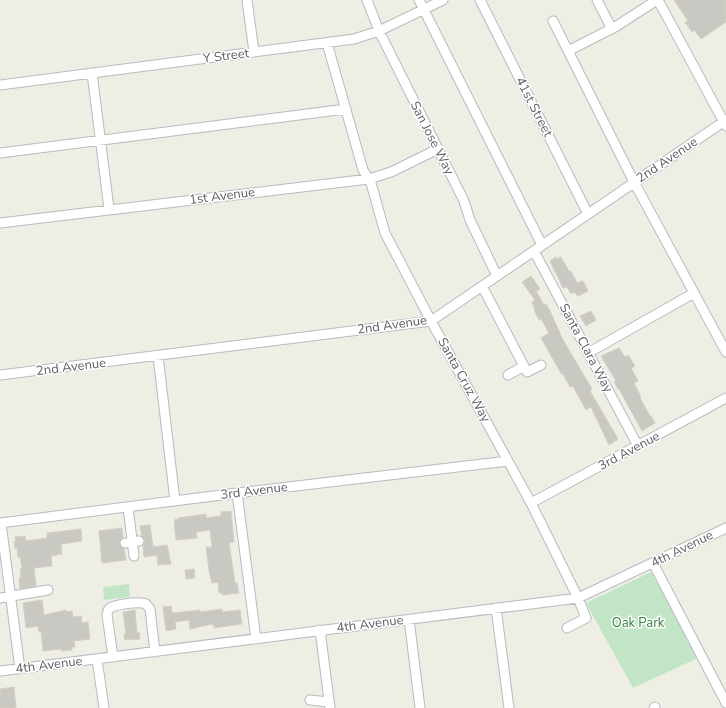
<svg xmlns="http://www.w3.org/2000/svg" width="726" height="708" viewBox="0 0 726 708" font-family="'Nunito Sans',sans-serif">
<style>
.green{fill:#c2e6c5}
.building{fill:#cac8c2;stroke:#d4d0c3}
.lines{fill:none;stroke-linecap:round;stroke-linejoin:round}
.minor-casing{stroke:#b7babf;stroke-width:11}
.minor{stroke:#fff;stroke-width:9}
.labels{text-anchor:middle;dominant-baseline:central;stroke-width:3;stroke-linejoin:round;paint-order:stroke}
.street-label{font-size:13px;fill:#5d6065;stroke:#fff}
.park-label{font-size:13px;fill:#368340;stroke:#fff}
</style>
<rect width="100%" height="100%" fill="#efeee5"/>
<path class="green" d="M651,572L698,658L633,688L586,603Z
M129,584L130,597L104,600L103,587Z"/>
<path class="building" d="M674,0H726V22L701,39L694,30L692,32L685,22L688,21Z
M556,257L557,259L561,257L569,271H571L577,283L583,281L588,291L578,296L574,292L571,294L567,287L563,288L550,261Z
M531,276L540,289L536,291L544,305L546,304L551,313L563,340L592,389L590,391L618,439L609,445L591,407L586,410L573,386L570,387L563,374L562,375L541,338L549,333L541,319L539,320L534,310H535L532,302L535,300L522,282Z
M591,311L596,320L586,326L580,316Z
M619,348L625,357L628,355L635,366L631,368L638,381L634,383L641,397L640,398L650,416H651L655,423L642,431L619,389H618L614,382L616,381L601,356Z
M231,511L234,542L229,543L235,583H237L239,593L222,595V592L219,593L218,582L212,583L209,571L206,547H212L210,530L196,532L197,538L176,540L174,520L178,519V518L206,514V518L221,516V512Z
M150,525L153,547L167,545L171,564L158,565L157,555L144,557L143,546L145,541L142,536L140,526Z
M122,528L123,537L120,540L119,543L121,547L124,549L126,560L102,563L99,531Z
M81,529L82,541L61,544L62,554L51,556L52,566L34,568L36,586L20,589L19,578H21L20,569L22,568L20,557H18L17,548L15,549L14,541H16L15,537L25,536L26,541L47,538V533Z
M194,569L195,578L186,579L185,570Z
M42,600L44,615L66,610L67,612L72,611L73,617L81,616L82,623L88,622L90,639L74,641L75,647H72V650L61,651V649L43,651L41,631L39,632L38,626L26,628L23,603Z
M171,606L172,612L174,613L200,610V612L222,609V612L240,610L242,624L214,628L213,624L190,629L189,620L175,622L176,629L166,631L163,607Z
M135,610L137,633L139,632L140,639L125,640L124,634H126L123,612Z
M14,687L16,708H0V689Z"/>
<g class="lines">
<defs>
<path id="minor" d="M247,0L254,52
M367,0L379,31L464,201L470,220L497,276
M419,0L542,245
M480,0L588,214
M597,0L612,29
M658,0L726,126
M553,21L634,182L726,352
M327,43L363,170L371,183L385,233L431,321L531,503L578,598L586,618L567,628
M568,51L615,27L657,0
M92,73L109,209
M0,85L354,39L379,31L443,0
M0,153L346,109
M0,223L369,179L391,172L438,149
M534,251L638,446
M482,286L527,372L541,365
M588,353L694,293
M158,356L175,501
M0,375L431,321L726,120
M508,375L524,366
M237,493L256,639
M531,503L726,398
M128,507L134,556
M0,523L237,493L508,461
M1,523L20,669
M125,543L139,541
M653,563L726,703
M0,598L48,590
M496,608L509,708
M409,619L420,708
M320,630L330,708
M113,657L107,615C108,612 107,611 109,609C114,604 140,601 146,604L150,609L155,652
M97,659L104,708
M0,671L578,598L726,528
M310,700L329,702
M654,708L655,707"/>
</defs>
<use href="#minor" class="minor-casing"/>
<use href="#minor" class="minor"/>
</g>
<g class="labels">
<g class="street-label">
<text transform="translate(226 56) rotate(-7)">Y Street</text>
<text transform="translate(534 107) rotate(63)">41st Street</text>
<text transform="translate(432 138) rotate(63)">San Jose Way</text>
<text transform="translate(667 160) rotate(-34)">2nd Avenue</text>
<text transform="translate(222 196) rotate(-7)">1st Avenue</text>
<text transform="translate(392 325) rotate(-8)">2nd Avenue</text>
<text transform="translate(586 348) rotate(62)">Santa Clara Way</text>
<text transform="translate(71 367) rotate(-7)">2nd Avenue</text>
<text transform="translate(464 380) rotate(61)">Santa Cruz Way</text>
<text transform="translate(629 451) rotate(-28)">3rd Avenue</text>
<text transform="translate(254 491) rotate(-7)">3rd Avenue</text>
<text transform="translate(682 549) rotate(-26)">4th Avenue</text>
<text transform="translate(370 624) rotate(-7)">4th Avenue</text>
<text transform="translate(49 665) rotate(-7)">4th Avenue</text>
</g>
<g class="park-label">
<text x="638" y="623">Oak Park</text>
</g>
</g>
</svg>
